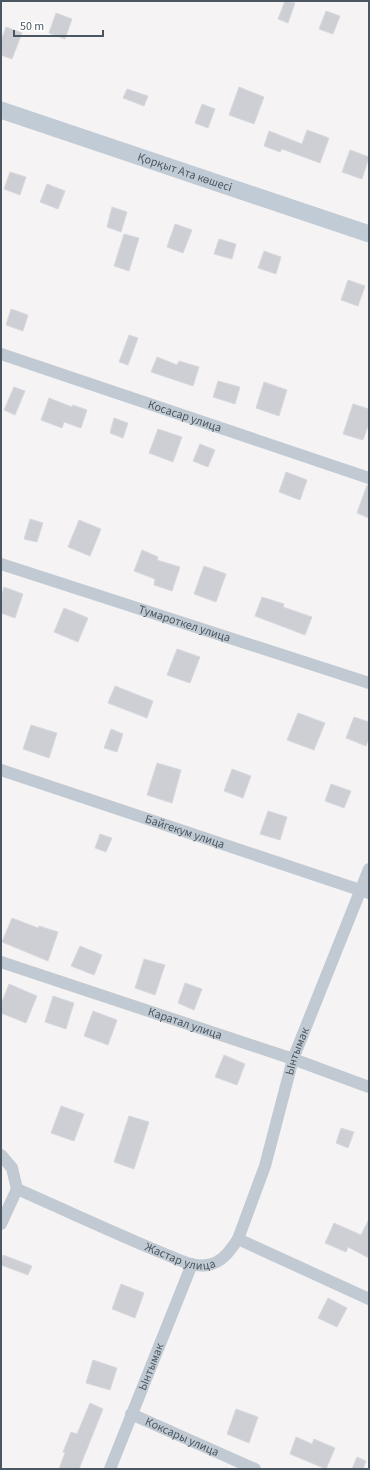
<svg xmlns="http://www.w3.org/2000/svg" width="370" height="1470" viewBox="0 0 370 1470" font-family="'Source Sans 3',sans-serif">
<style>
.building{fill:#cdcfd5;stroke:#d7d9de}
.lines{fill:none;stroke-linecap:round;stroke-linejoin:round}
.street{stroke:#c1cad2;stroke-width:12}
.secondary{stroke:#c1cbd6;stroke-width:17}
.labels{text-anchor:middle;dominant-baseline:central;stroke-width:4;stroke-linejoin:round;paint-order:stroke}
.street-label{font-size:12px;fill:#4a5661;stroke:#fff}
</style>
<rect width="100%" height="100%" fill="#f5f3f3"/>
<path class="building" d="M285,1L295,3L288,23L278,19Z
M326,11L340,16L333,34L319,29Z
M56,13L72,19L65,39L49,33Z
M6,27L22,33L12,59L1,55V41Z
M239,87L264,97L254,124L229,115Z
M127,89L148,96L144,106L123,98Z
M202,104L215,109L208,128L195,123Z
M307,130L329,138L320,163L282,149L280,152L264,146L269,131L302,144Z
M350,150L369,157L362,179L342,172Z
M10,172L26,177L20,195L4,189Z
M47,184L65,191L58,209L40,202Z
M112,207L127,212L121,232L107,227Z
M175,224L192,230L183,253L167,247Z
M124,234L139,238L129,271L114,266Z
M219,239L236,244L232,259L214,254Z
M264,251L281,257L276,274L258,268Z
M348,280L365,286L358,306L341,300Z
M11,309L28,315L23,331L6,325Z
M129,335L138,338L128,365L119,362Z
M157,357L177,365L179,361L199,367L193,386L151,372Z
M218,381L240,387L235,404L213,397Z
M264,382L287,390L279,416L256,408Z
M14,387L25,391L15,415L4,410Z
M49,398L72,407L73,405L87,410L81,428L64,422L62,428L41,420Z
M353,404L369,409V423L363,440L343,434Z
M114,418L128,423L123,438L110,433Z
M158,429L182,437L173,462L149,453Z
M200,444L215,450L208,467L193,461Z
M286,472L307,480L300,500L279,492Z
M367,485H369V518L357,513Z
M30,519L43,523L37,542L24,539Z
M79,520L101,529L90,556L68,547Z
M142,550L158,557L157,560L180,567L172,591L154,585L155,579L134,571Z
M204,566L226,574L216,602L194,594Z
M4,587L23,594L15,618L1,613V597Z
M262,597L284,604L283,607L312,617L305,635L255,616Z
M64,608L88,618L78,642L54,632Z
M177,649L200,657L190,683L167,675Z
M115,686L153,701L147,718L108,703Z
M298,713L325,723L314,750L287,740Z
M354,717L369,722V738L366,746L346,738Z
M31,725L57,733L49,758L23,749Z
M111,729L123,734L117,752L104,748Z
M157,763L181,770L172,803L147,795Z
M232,769L251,776L243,798L224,791Z
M331,784L351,791L344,808L325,801Z
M268,811L287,817L280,840L260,834Z
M100,834L112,838L106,852L95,848Z
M12,918L38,928L39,926L58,932L48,961L2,942Z
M80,946L102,955L94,975L71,966Z
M144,959L165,965L155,995L135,988Z
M185,983L202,989L194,1010L178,1003Z
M9,984L37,996L26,1023L1,1013V1004Z
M53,996L74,1003L66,1029L45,1022Z
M93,1011L117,1020L108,1045L84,1036Z
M224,1055L245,1064L237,1085L215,1077Z
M61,1106L84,1114L74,1141L51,1133Z
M129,1116L149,1122L134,1169L114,1162Z
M341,1128L354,1132L348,1148L336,1143Z
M369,1219V1258L348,1247L346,1252L325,1243L334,1223L361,1235Z
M3,1255L32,1266L28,1275L1,1265Z
M121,1284L144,1293L135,1318L112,1309Z
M328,1298L347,1308L337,1327L318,1318Z
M93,1360L117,1368L110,1390L86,1383Z
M90,1403L103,1409L79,1469H59L65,1453L63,1452L71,1432L77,1434Z
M236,1409L258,1417L249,1443L227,1434Z
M296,1437L312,1444L314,1439L335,1448L326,1469L290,1454Z
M357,1457L366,1461L363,1469H352Z"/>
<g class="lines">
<g class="street">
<path id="s1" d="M1,354L369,478"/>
<path id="s2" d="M1,564L369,683"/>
<path id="s3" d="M1,770L369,893"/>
<path id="s4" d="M1,962L293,1059L369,1087"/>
<path id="s5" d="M1,1155L12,1168L17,1189C65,1210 112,1232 160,1252C173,1257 192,1268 207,1265C222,1263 230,1251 238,1239L369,1299"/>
<path d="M1,1224L17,1189"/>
<path id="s6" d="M238,1239L265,1166L293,1059L369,869"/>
<path id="s7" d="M131,1414L255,1469"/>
<path id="s8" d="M110,1469L192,1264"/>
</g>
<path class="secondary" id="s9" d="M1,110L369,234"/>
</g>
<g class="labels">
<g class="street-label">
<text stroke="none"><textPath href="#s9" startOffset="194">Қорқыт Ата көшесі</textPath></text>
<text stroke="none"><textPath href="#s1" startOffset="194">Косасар улица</textPath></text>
<text stroke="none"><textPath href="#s2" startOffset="193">Тумароткел улица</textPath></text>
<text stroke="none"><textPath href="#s3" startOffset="194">Байгекум улица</textPath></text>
<text stroke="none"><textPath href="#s4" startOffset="194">Каратал улица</textPath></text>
<text stroke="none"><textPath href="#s6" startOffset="197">Ынтымак</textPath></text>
<text stroke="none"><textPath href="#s5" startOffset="216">Жастар улица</textPath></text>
<text stroke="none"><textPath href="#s8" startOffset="110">Ынтымак</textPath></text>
<text stroke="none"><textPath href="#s7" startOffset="56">Коксары улица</textPath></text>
</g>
</g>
<rect width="370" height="1470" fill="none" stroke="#4a5661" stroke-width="4"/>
<path d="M14 30v6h89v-6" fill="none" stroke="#4a5661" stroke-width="2"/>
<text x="20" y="30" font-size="12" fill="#4a5661" stroke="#ffffff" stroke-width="3" paint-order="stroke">50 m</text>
</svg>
